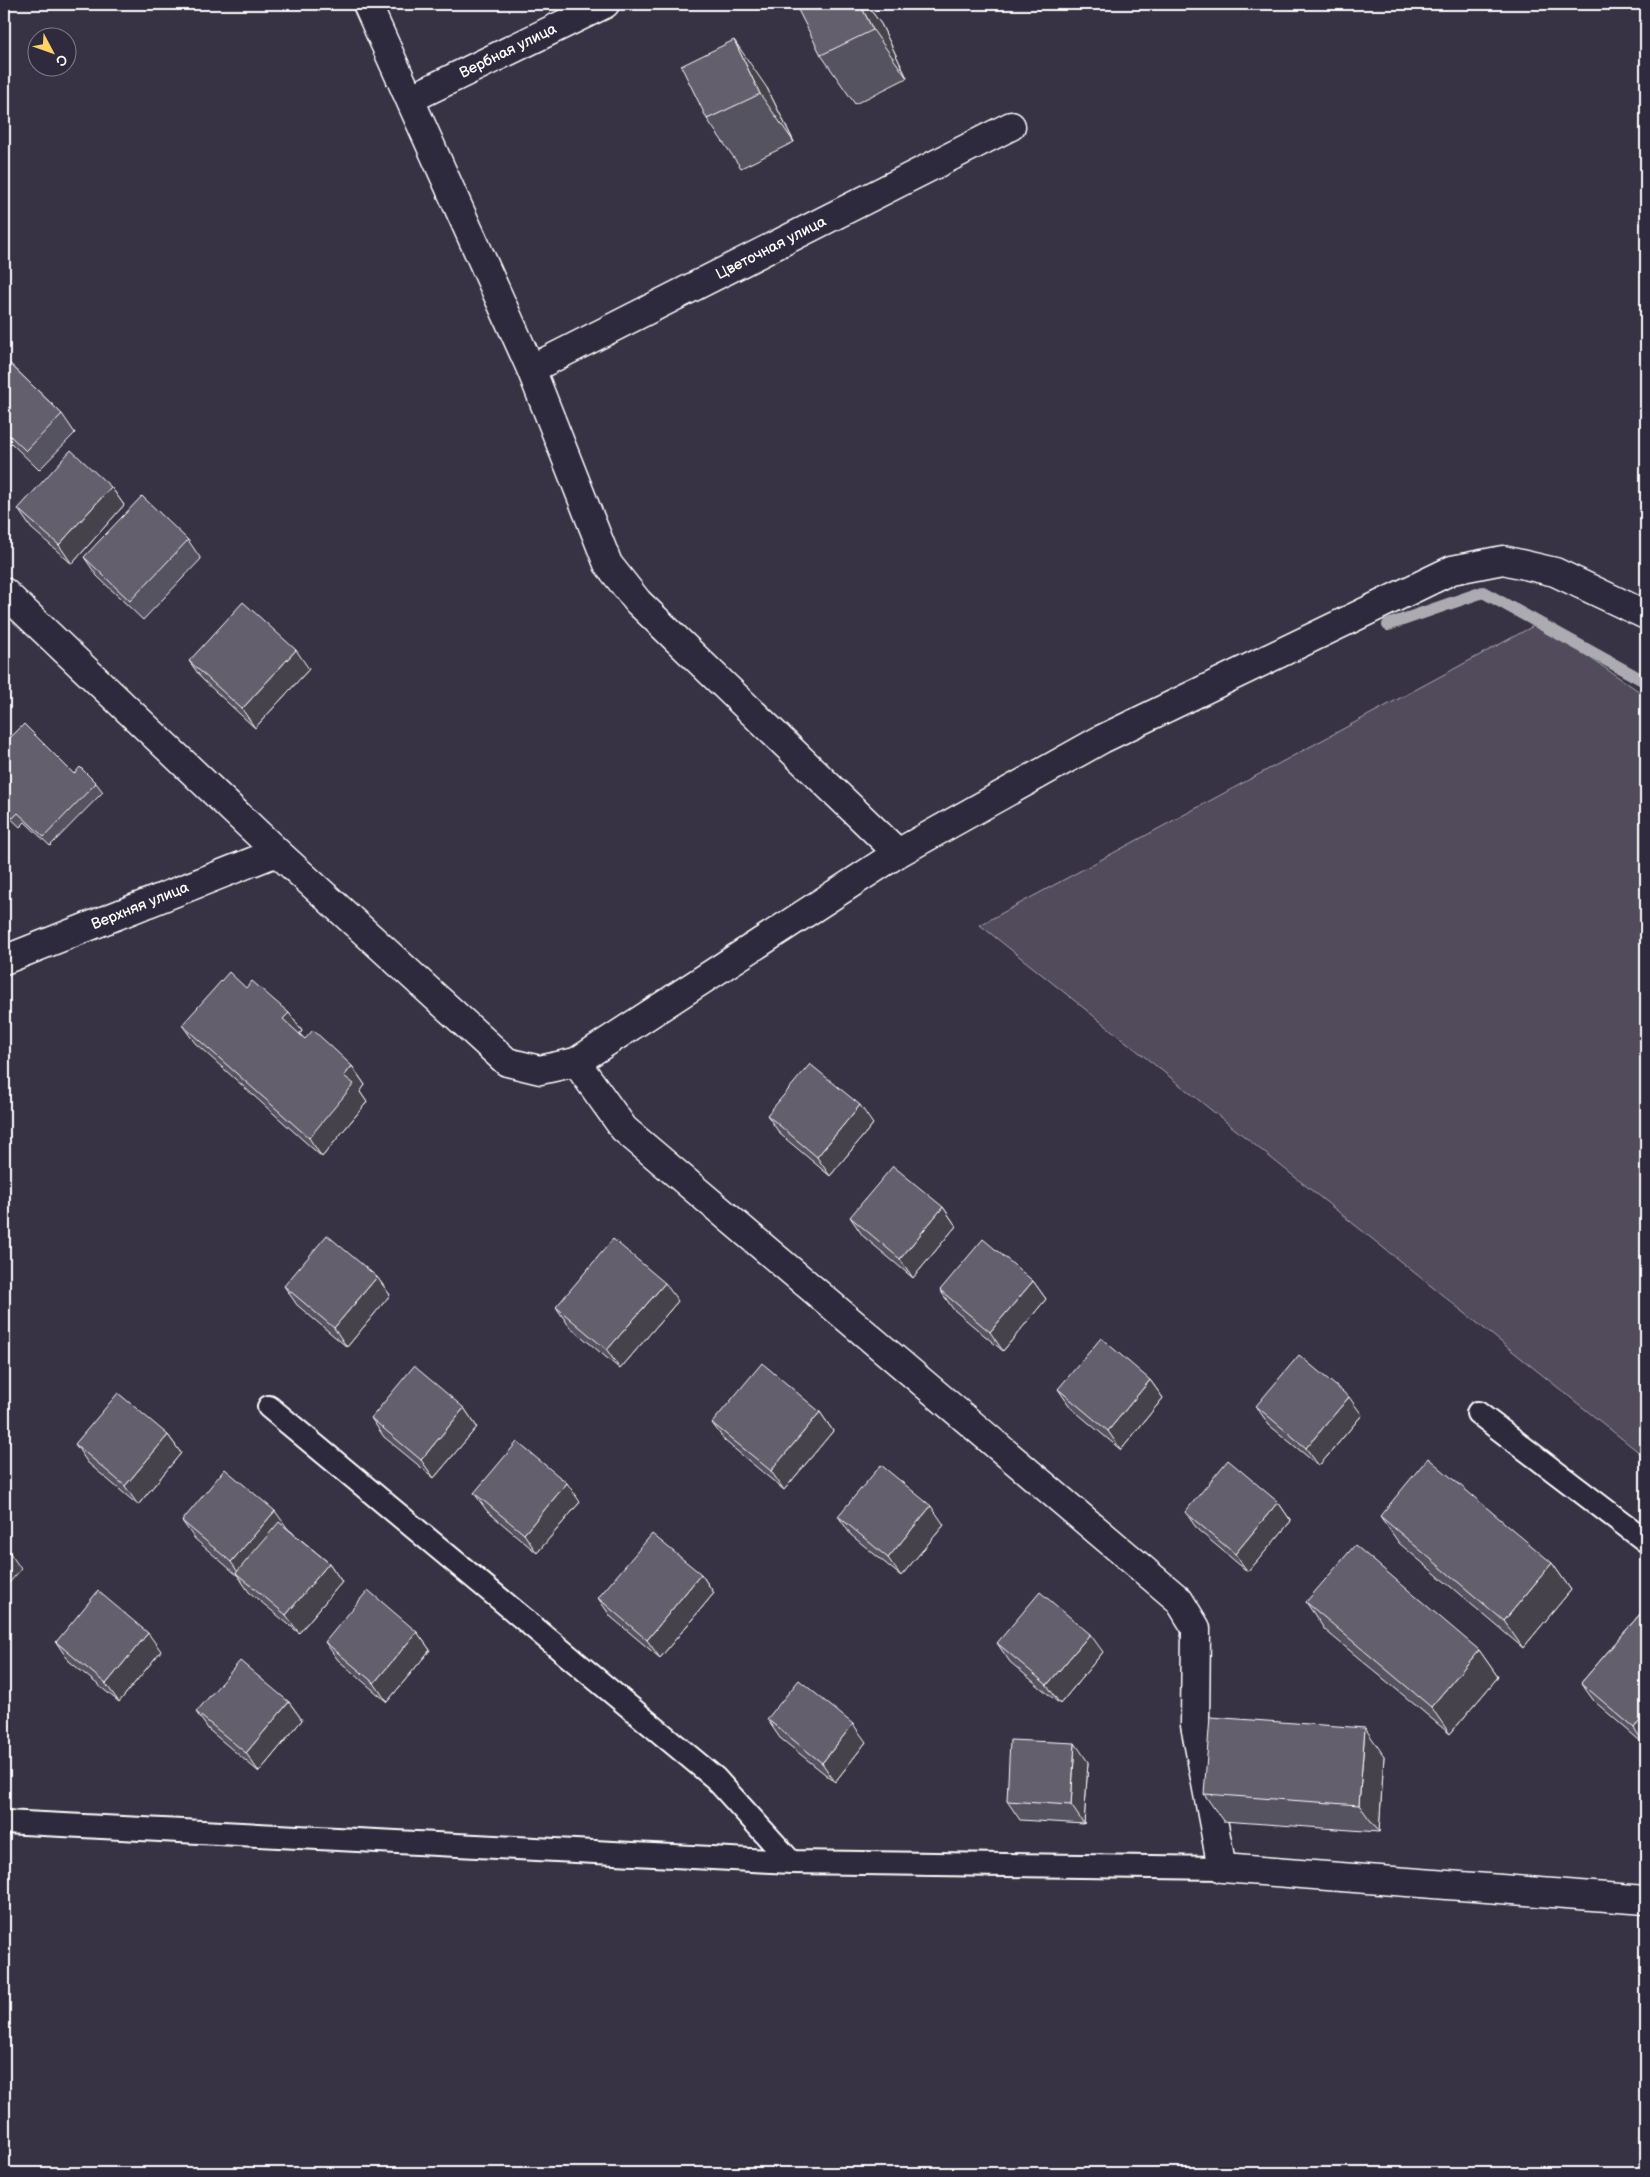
<svg xmlns="http://www.w3.org/2000/svg" width="1650" height="2177" viewBox="0 0 1650 2177" font-family="'Balsamiq Sans',sans-serif">
<style>
.green{fill:#514c5c;stroke:#a8a6ae}
.lines{fill:none;stroke-linecap:round;stroke-linejoin:round}
.stream{stroke:#adabb2;stroke-width:12}
.lane-casing{stroke:#fff;stroke-width:26}
.street-casing{stroke:#fff;stroke-width:31}
.lane{stroke:#2f2a3d;stroke-width:22}
.street{stroke:#2f2a3d;stroke-width:28}
.wall{fill:#55525e;stroke:#fff}
.shaded-wall{fill:#45424c;stroke:#fff}
.building{fill:#635f6d;stroke:#fff}
.labels{text-anchor:middle;dominant-baseline:central;stroke-width:4;stroke-linejoin:round;paint-order:stroke}
.street-label{font-size:15px;fill:#fff;stroke:#2f2a3d}
</style>
<rect width="100%" height="100%" fill="#373345"/>
<filter id="ink" filterUnits="userSpaceOnUse"><feTurbulence type="fractalNoise" baseFrequency=".02" numOctaves="2"/><feDisplacementMap in="SourceGraphic" scale="10" xChannelSelector="R" yChannelSelector="G"/><feConvolveMatrix kernelMatrix="1 2 1 2 8 2 1 2 1" color-interpolation-filters="sRGB"/></filter>
<g filter="url(#ink)">
<path class="green" d="M1539,623L1646,696V1458L980,925Z"/>
<g class="lines">
<path class="stream" d="M1388,625L1483,592L1646,682"/>
<defs>
<path id="lane" d="M269,1407L715,1778L791,1862
M1478,1413L1646,1541
M4,1822L791,1862L1222,1868"/>
<path id="street" d="M367,4L531,369L608,564L638,602L898,853
M410,99L605,4
M531,369L1011,126
M4,592L277,852L507,1062L540,1070L576,1062L898,853L1102,739L1452,570L1503,560L1555,572L1646,615
M4,960L277,852
M576,1062L624,1129L1179,1600L1196,1628L1195,1725L1222,1868L1646,1900"/>
</defs>
<use href="#lane" class="lane-casing"/>
<use href="#street" class="street-casing"/>
<use href="#lane" class="lane"/>
<use href="#street" class="street"/>
</g>
<path class="wall" d="M860,4H866L881,24L907,78L855,104L821,55Z
M767,88L794,142L741,168L707,119Z
M4,358L62,414L75,433L39,470L11,443L7,447L4,443Z
M111,487L124,505L72,564L31,528L18,509Z
M188,540L201,559L143,620L97,576L84,557Z
M189,661L309,669L255,728L202,679Z
M4,744L96,783L103,792L50,846L25,822L20,827L4,812Z
M246,988L289,1013L302,1031L300,1034L305,1039L352,1066L365,1085L360,1092L367,1102L322,1157L195,1043L182,1025Z
M767,1115L873,1124L830,1176L780,1134Z
M943,1207L956,1226L913,1278L863,1236L850,1217Z
M377,1277L390,1295L347,1347L297,1305L284,1286Z
M1033,1281L1046,1299L1003,1351L953,1309L940,1290Z
M678,1301L620,1369L569,1326L556,1307Z
M1150,1380L1163,1398L1121,1450L1071,1408L1058,1389Z
M1256,1406L1362,1415L1319,1466L1269,1425Z
M464,1408L477,1427L434,1478L384,1437L371,1418Z
M820,1412L833,1431L784,1490L725,1441L712,1423Z
M168,1435L181,1453L138,1505L88,1463L75,1444Z
M474,1493L580,1502L537,1553L487,1511Z
M1278,1502L1291,1521L1248,1572L1198,1530L1185,1512Z
M838,1516L944,1525L901,1576L851,1535Z
M1380,1516L1552,1563L1571,1590L1523,1648L1399,1543Z
M182,1521L287,1528L329,1563L342,1582L299,1633L249,1592L238,1576L195,1539Z
M701,1574L714,1593L660,1658L611,1617L598,1598Z
M1306,1602L1479,1650L1498,1677L1450,1734L1325,1630Z
M1646,1607V1746L1594,1701L1581,1683Z
M417,1632L430,1650L387,1702L338,1660L325,1642Z
M56,1642L161,1651L119,1702L69,1661Z
M997,1643L1103,1652L1060,1704L1010,1662Z
M289,1702L302,1720L259,1772L209,1730L196,1712Z
M767,1719L866,1742L835,1782L780,1738Z
M1384,1756L1379,1832L1223,1821L1204,1794Z
M1088,1762L1084,1824L1020,1820L1007,1801Z"/>
<path class="shaded-wall" d="M860,4H866L881,24L907,78L873,30Z
M734,40L767,88L794,142L760,94Z
M111,487L124,505L72,564L59,545Z
M296,650L309,669L255,728L242,709Z
M289,1013L302,1031L296,1038L283,1019Z
M352,1066L365,1085L360,1092L367,1102L322,1157L309,1138L344,1076Z
M860,1105L873,1124L830,1176L817,1157Z
M943,1207L956,1226L913,1278L900,1259Z
M377,1277L390,1295L347,1347L334,1328Z
M1033,1281L1046,1299L1003,1351L990,1332Z
M665,1283L678,1301L620,1369L607,1350Z
M1150,1380L1163,1398L1121,1450L1108,1431Z
M1349,1397L1362,1415L1319,1466L1306,1448Z
M464,1408L477,1427L434,1478L421,1460Z
M820,1412L833,1431L784,1490L771,1471Z
M168,1435L181,1453L138,1505L125,1486Z
M567,1483L580,1502L537,1553L524,1534Z
M1278,1502L1291,1521L1248,1572L1235,1554Z
M931,1506L944,1525L901,1576L888,1558Z
M275,1511L288,1529L242,1578L231,1562Z
M8,1550L21,1569L4,1589V1555Z
M329,1563L342,1582L299,1633L286,1615Z
M1552,1563L1571,1590L1523,1648L1504,1621Z
M701,1574L714,1593L660,1658L647,1640Z
M417,1632L430,1650L387,1702L374,1683Z
M148,1633L161,1651L119,1702L106,1684Z
M1090,1634L1103,1652L1060,1704L1047,1685Z
M1479,1650L1498,1677L1450,1734L1431,1707Z
M289,1702L302,1720L259,1772L246,1753Z
M1646,1714V1746L1634,1728Z
M853,1724L866,1742L835,1782L822,1763Z
M1365,1728L1384,1756L1379,1832L1359,1805Z
M1075,1743L1088,1762L1084,1824L1071,1805Z"/>
<path class="building" d="M795,4H860L873,30L821,55Z
M734,40L760,94L707,119L681,66Z
M4,358L62,414L26,451L4,430Z
M71,450L111,487L59,545L18,509Z
M142,496L188,540L130,601L84,557Z
M243,602L296,650L242,709L189,661Z
M24,724L74,774L80,767L96,783L44,837L18,813L13,818L4,809V744Z
M229,972L246,988L252,981L289,1013L283,1019L305,1039L313,1030L335,1050L352,1066L344,1076L354,1084L309,1138L182,1025Z
M810,1064L860,1105L817,1157L767,1115Z
M893,1166L943,1207L900,1259L850,1217Z
M327,1235L377,1277L334,1328L284,1286Z
M613,1239L665,1283L607,1350L556,1307Z
M983,1239L1033,1281L990,1332L940,1290Z
M1101,1338L1150,1380L1108,1431L1058,1389Z
M1299,1355L1349,1397L1306,1448L1256,1406Z
M762,1363L820,1412L771,1471L712,1423Z
M414,1366L464,1408L421,1460L371,1418Z
M118,1393L168,1435L125,1486L75,1444Z
M517,1442L567,1483L524,1534L474,1493Z
M1428,1458L1552,1563L1504,1621L1380,1516Z
M1228,1460L1278,1502L1235,1554L1185,1512Z
M881,1465L931,1506L888,1558L838,1516Z
M225,1469L275,1511L231,1562L182,1521Z
M279,1522L329,1563L286,1615L236,1573Z
M652,1534L701,1574L647,1640L598,1598Z
M1355,1545L1479,1650L1431,1707L1306,1602Z
M4,1547L8,1550L4,1555Z
M368,1590L417,1632L374,1683L325,1642Z
M98,1591L148,1633L106,1684L56,1642Z
M1040,1592L1090,1634L1047,1685L997,1643Z
M1646,1607V1714L1634,1728L1581,1683Z
M240,1661L289,1702L246,1753L196,1712Z
M799,1680L853,1724L822,1763L767,1719Z
M1210,1717L1365,1728L1359,1805L1204,1794Z
M1010,1740L1075,1743L1071,1805L1007,1801Z"/>
</g>
<g class="labels">
<g class="street-label">
<text transform="translate(508 51) rotate(-26)">Вербная улица</text>
<text transform="translate(771 248) rotate(-27)">Цветочная улица</text>
<text transform="translate(140 906) rotate(-22)">Верхняя улица</text>
</g>
</g>
<rect width="1650" height="2177" fill="none" stroke="#2f2a3d" stroke-width="20"/>
<rect x="10" y="10" width="1630" height="2157" fill="none" stroke="#fff" stroke-width="2" filter="url(#ink)"/>
<g transform="translate(52 52) rotate(131)"><circle r="24" fill="#2f2a3d" stroke="#827f8b"/>
<path d="M0-4L9 19L0 12L-9 19Z" fill="#ffd166"/>
<text y="-8" font-size="14" font-weight="bold" text-anchor="middle" fill="#ffffff">С</text>
</g>
</svg>
